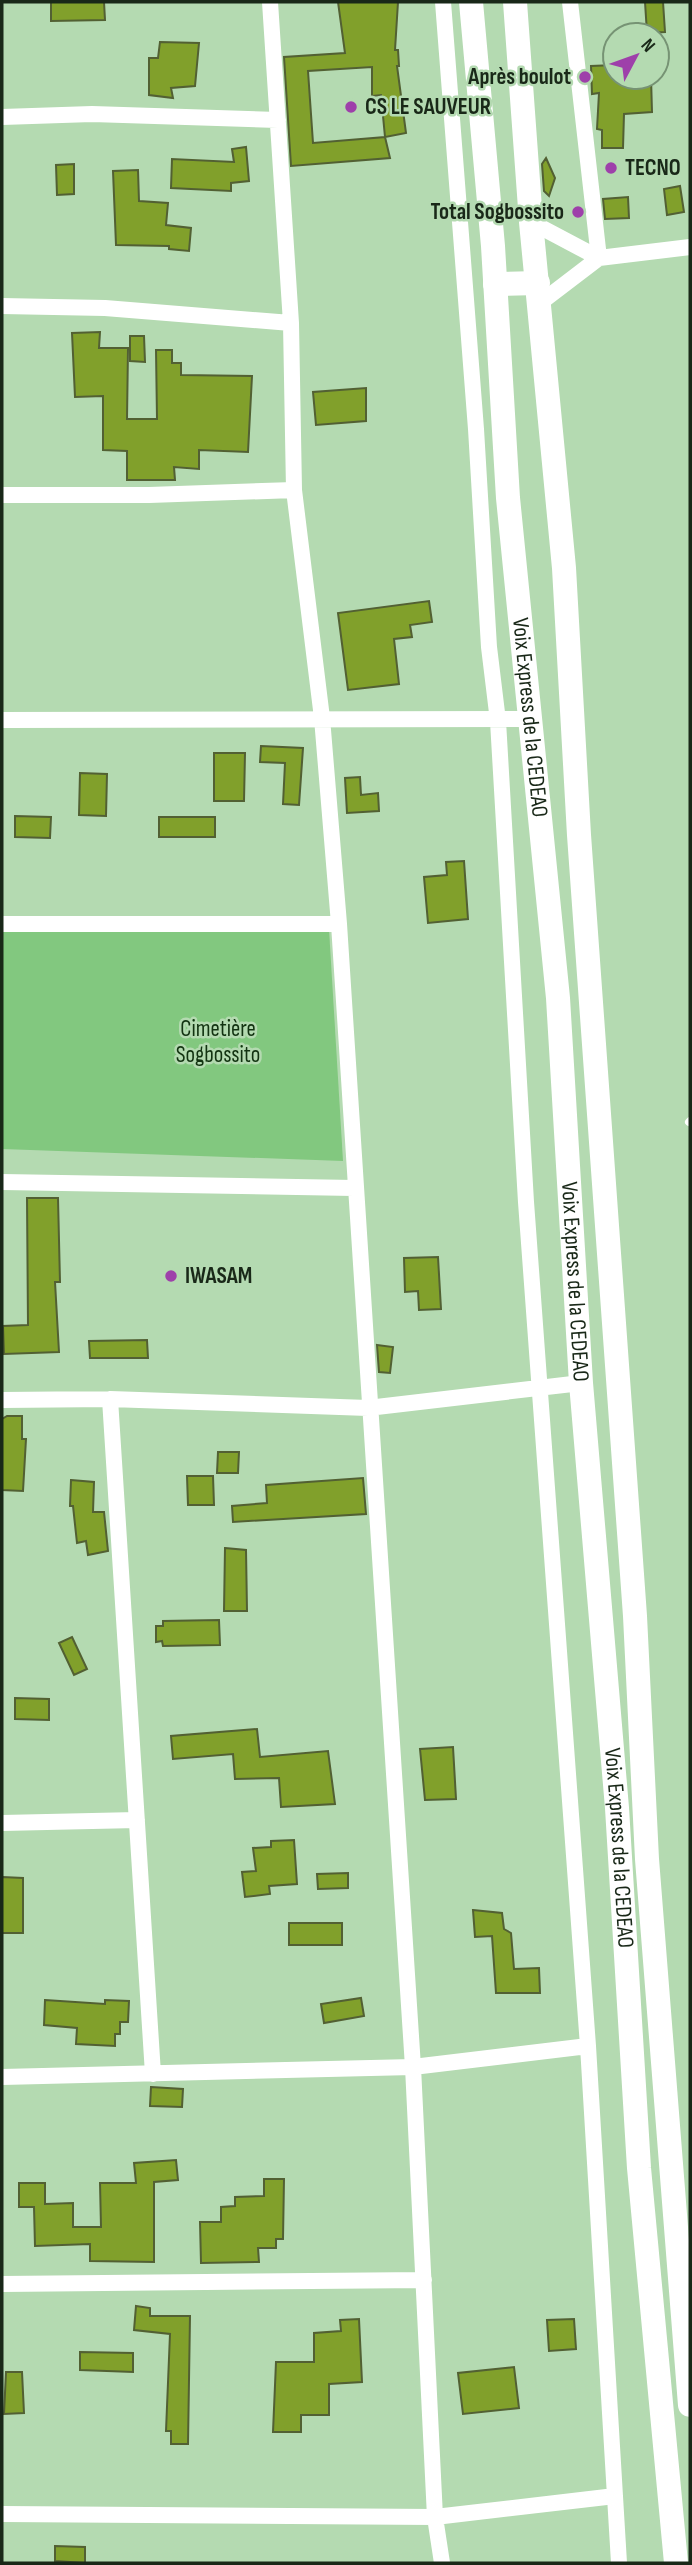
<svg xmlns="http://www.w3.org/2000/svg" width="692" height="2565" viewBox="0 0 692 2565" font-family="'Sofia Sans Condensed',sans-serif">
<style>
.green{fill:#82c87f}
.building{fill:#81a02b;stroke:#526033;stroke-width:2;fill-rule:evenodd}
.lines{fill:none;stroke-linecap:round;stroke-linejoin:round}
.service{stroke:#fff;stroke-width:8}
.minor{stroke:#fff;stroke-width:16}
.primary{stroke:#fff;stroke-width:24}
.poi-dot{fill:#9e40aa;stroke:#b4dab1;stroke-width:2.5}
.labels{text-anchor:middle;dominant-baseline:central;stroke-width:5;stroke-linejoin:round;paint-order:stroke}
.poi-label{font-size:23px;font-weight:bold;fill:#192818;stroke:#b4dab1;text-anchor:start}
.street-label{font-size:23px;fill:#192818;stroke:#b4dab1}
.park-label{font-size:23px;fill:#123311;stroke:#b4dab1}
</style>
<rect width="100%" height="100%" fill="#b4dab1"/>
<path class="green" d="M2,928L329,929L343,1161L2,1149Z"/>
<path class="building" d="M51,2H104L105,20L51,21Z
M338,2H398L395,50H398L399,66H397L406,133L385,137L390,158L291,166L284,57L345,53ZM372,67V96L381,95L385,137L313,143L308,71Z
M645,2H663L665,32L647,33Z
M160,42L199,43L195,86L171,88L173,98L149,95V58H158Z
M615,65V77H651L652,112L624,114L623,148H602V130L597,129L599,93L592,94L591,66Z
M246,147L249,181L231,183V191L171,188L172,159L234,162L232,149Z
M546,158L555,178L549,196L544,191L542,164Z
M74,164V194L57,195L56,165Z
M138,170L139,201L168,203L166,225L191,228L189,251L169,249V246L116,245L113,171Z
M680,186L684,212L667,215L664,189Z
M628,197L629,218L605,219L603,199Z
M100,332L99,348H128L127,419H157L156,350H172V363H181V375L252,376L248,452L199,450V469L174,467L175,480H127V451L103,450V396L75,397L72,333Z
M130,336H144L145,362L130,361Z
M366,388V421L316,425L313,392Z
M429,601L432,622L410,625L412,637L394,639L399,684L348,690L338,613Z
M261,746L303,748L299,805L283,804L285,763L260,762Z
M214,753H245L244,801H214Z
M80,773L107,774L106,816L79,815Z
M360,777L361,795L378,793L379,811L347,813L345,778Z
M15,816L51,817L50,838L15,837Z
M159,817H215V837H159Z
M464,861L468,919L428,923L424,877L447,875L446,862Z
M27,1198H58L60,1282H55L59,1352L4,1354L3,1326L28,1325Z
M438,1257L441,1309L419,1310L418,1291L405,1292L404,1258Z
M147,1340L148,1358H90L89,1341Z
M377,1345L393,1347L390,1373L379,1372Z
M7,1416H22V1439H26L23,1491L2,1490V1419Z
M218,1452H239L238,1473H217Z
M187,1476H213L214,1505H188Z
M363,1478L366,1514L233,1522L232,1506L267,1503L266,1485Z
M71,1480L94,1482L93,1512H104L108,1551L88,1555L86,1541L77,1543L73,1506H70Z
M225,1548L246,1550L247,1611H224Z
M219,1620L220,1645L163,1646L162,1641L156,1642V1626H163V1621Z
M72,1637L87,1669L74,1675L59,1643Z
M15,1698L49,1699V1720L15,1719Z
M257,1729L260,1757L328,1751L335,1804L281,1807L279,1778L235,1779L233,1754L173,1759L171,1736Z
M453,1747L456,1799L425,1800L420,1749Z
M294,1840L297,1884L269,1886L270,1894L245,1897L242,1872L256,1871L253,1848L271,1847V1841Z
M348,1873V1888L318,1889L317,1874Z
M2,1877L23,1878V1933H2Z
M473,1910L502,1913L504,1929L511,1933L514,1969L539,1968L540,1993H496L492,1936L475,1937Z
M289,1923H342V1945H289Z
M361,1998L364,2016L324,2023L321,2004Z
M45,2000L105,2004V2000L129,2001L128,2022H120V2034H115V2046L76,2044L77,2028L44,2025Z
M151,2087L183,2089L182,2107L150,2106Z
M176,2160L178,2180L154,2182V2262L90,2261V2244L35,2246L34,2207H19V2183H45V2204L73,2203V2227H101L100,2183H136L134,2163Z
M264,2179H284L283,2239H276V2248H258L259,2262L201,2263L200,2222H221V2207L235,2206V2197L264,2196Z
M136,2306L150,2308V2316H190L188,2444H171V2431H166L170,2334L134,2330Z
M359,2319L362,2382L329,2384V2415H301V2432H273L276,2362H314V2333L341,2331L340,2320Z
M574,2319L576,2349L549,2351L547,2320Z
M80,2352L133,2353V2372L80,2370Z
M514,2367L519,2408L463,2414L458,2373Z
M6,2372H22L24,2413L4,2414Z
M55,2546L85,2547V2563L55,2561Z"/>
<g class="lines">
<path class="service" d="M689,1122L690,1121"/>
<path class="minor" d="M270,2L291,323L294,490L322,718L339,924L413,2067L435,2517L442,2563
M443,2L476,429L489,647L498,721L526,1202L588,2046L619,2563
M570,2L599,258
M2,117L92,114L278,120
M531,222L599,258
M540,303L599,258L690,247
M2,306L105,308L291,323
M2,495H149L294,490
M2,720L531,719
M2,924H339
M2,1182L354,1188
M110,1399L153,2074
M2,1400L110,1399L368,1408L581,1383
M2,1823L137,1820
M2,2077L413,2067L588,2046
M2,2284L424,2280
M2,2514L435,2517L615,2496"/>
<g class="primary">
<path id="s1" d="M471,2L493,246L508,498L558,998L581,1383L617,1808L639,2168L676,2563"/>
<path d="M515,2L531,222L564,568L579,835L635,1616L647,1859L690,2405"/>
<path d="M495,284L538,283"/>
</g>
</g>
<g class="poi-dot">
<circle cx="585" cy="77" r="7"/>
<circle cx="351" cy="107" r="7"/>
<circle cx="611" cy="168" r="7"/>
<circle cx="578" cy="212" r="7"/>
<circle cx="171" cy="1276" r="7"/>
</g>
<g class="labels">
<g class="poi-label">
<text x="571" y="77" text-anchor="end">Après boulot</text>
<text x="365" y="107">CS LE SAUVEUR</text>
<text x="625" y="168">TECNO</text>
<text x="564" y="212" text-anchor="end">Total Sogbossito</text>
<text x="185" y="1276">IWASAM</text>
</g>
<g class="street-label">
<text stroke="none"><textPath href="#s1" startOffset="718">Voix Express de la CEDEAO</textPath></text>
<text stroke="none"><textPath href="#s1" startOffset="1284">Voix Express de la CEDEAO</textPath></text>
<text stroke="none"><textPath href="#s1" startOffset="1852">Voix Express de la CEDEAO</textPath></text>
</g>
<g class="park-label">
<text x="218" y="1029">Cimetière<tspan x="218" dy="26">Sogbossito</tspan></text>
</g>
</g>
<rect width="692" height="2565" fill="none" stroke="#192818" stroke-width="7"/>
<g transform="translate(636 56) rotate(49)"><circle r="33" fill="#b4dab1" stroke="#769374" stroke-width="2"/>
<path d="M0-5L12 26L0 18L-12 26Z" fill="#9e40aa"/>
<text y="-10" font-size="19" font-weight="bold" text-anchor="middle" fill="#192818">N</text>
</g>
</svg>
